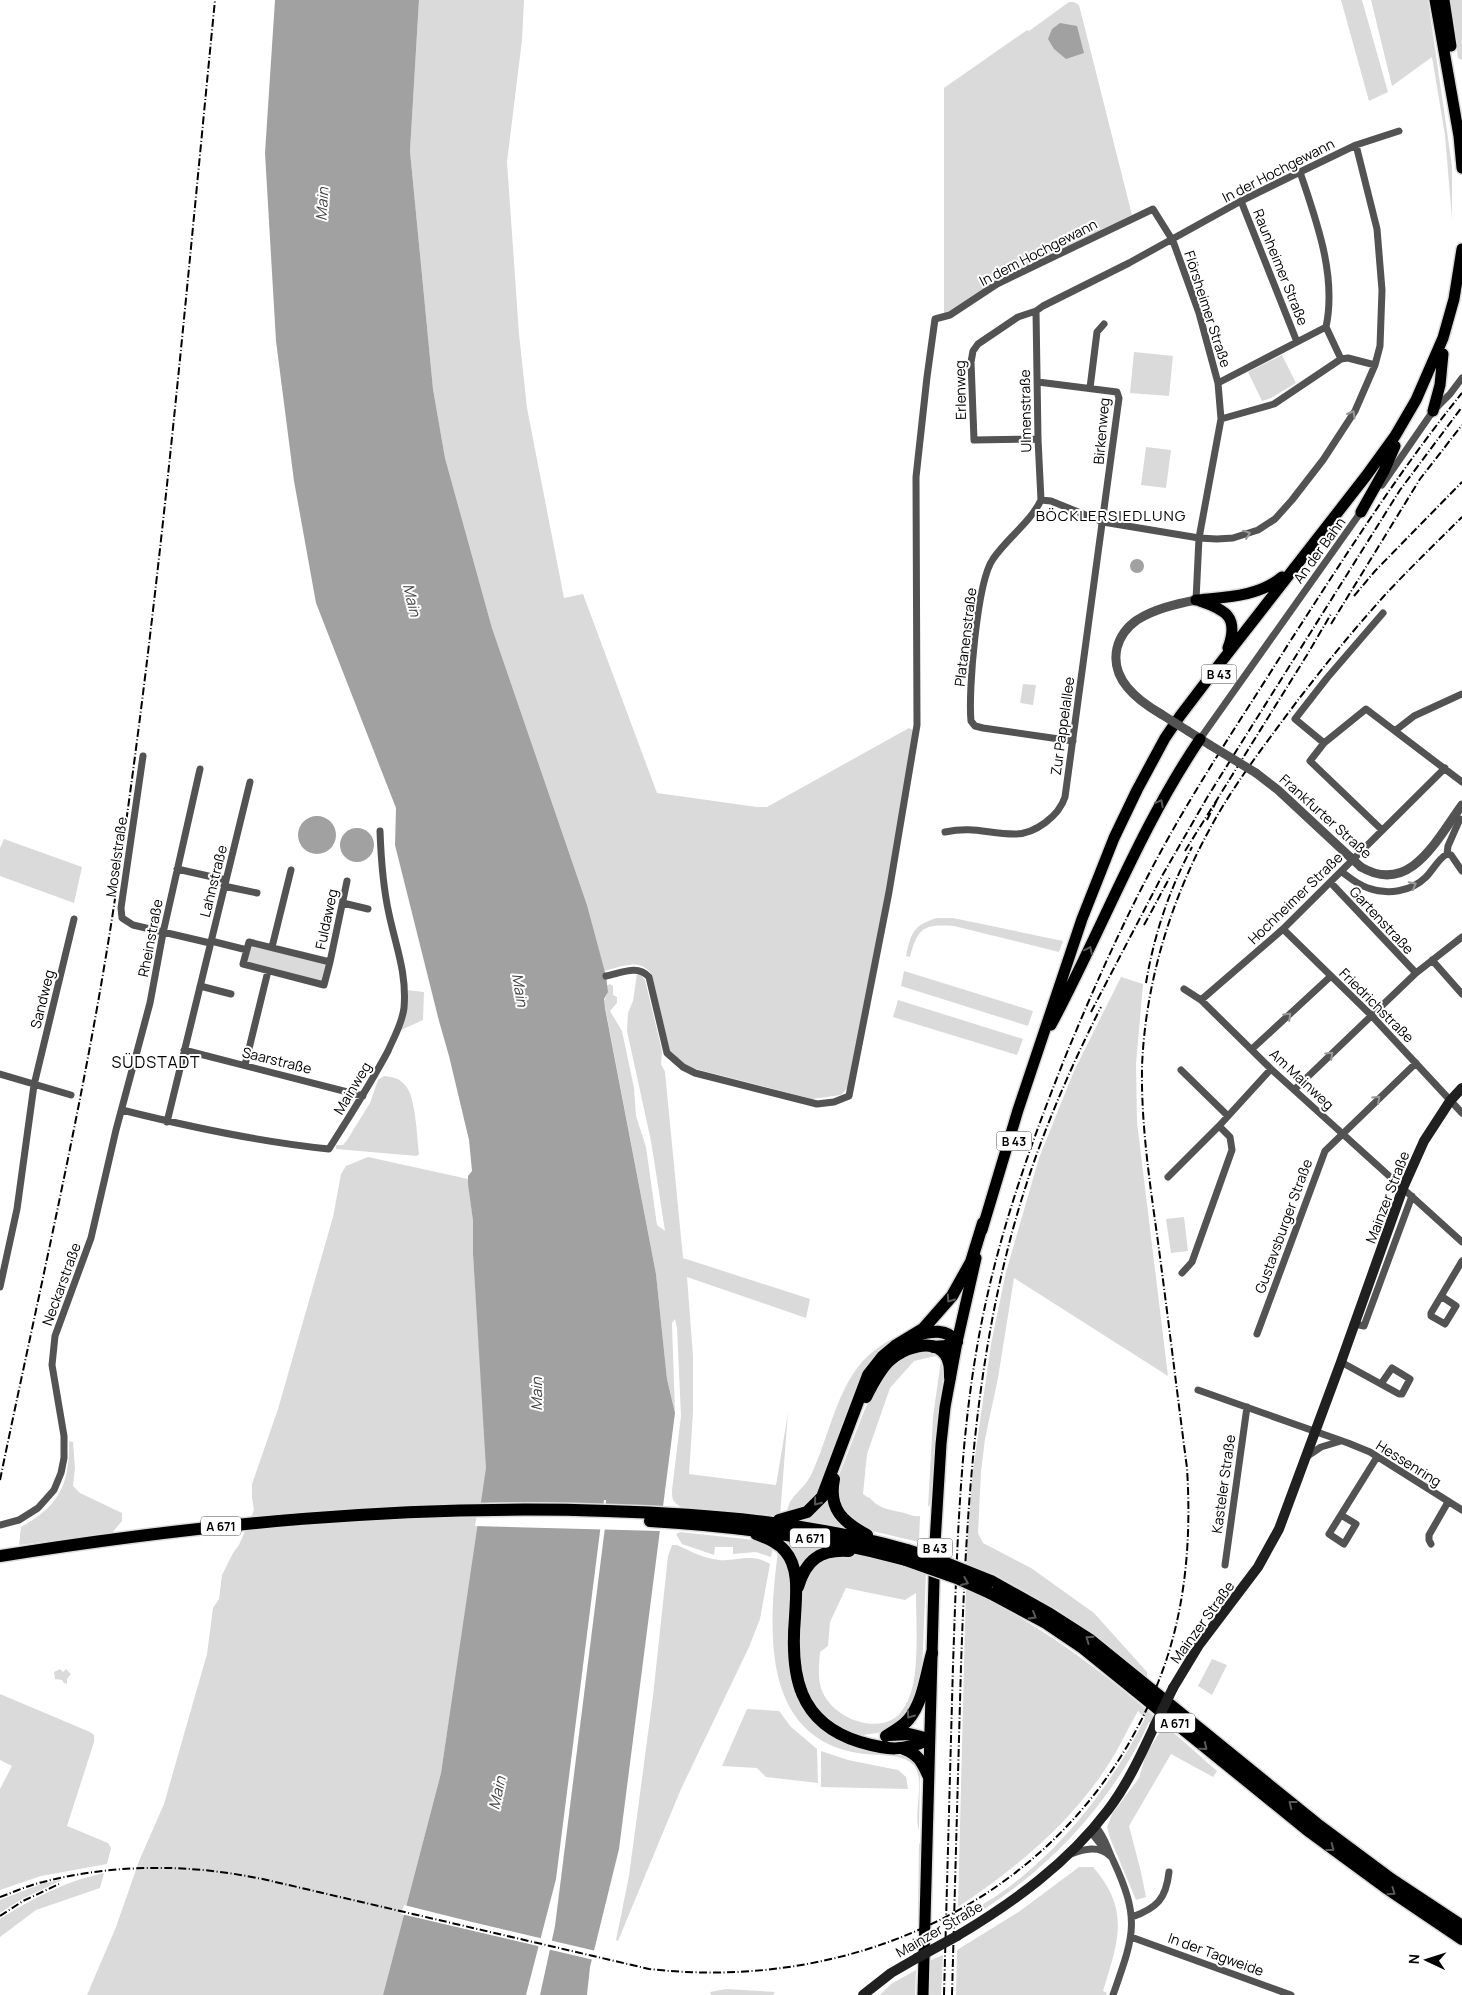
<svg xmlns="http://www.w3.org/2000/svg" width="1462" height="1995" viewBox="0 0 1462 1995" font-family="Manrope,sans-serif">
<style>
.green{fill:#dadada;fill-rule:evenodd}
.water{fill:#a1a1a1}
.pier{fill:#fff}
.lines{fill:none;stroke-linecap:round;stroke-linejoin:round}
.primary-casing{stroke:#dbdbdb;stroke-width:14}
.trunk-casing{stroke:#dbdbdb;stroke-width:14}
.motorway-casing{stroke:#dbdbdb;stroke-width:15}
.minor{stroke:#535353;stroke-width:7}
.tertiary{stroke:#535353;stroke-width:9}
.secondary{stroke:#202020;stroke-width:10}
.primary{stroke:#000;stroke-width:11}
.trunk{stroke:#000;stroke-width:11}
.motorway{stroke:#000;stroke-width:12}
.rail{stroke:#000;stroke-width:2;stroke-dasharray:8 2.5 1 2.5;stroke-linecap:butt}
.motorway-bridge-casing{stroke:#dbdbdb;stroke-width:15;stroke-linecap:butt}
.tertiary-bridge{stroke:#535353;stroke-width:9}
.secondary-bridge{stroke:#202020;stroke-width:10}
.motorway-bridge{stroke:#000;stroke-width:12}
.oneway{stroke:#989898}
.oneway2{stroke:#595959}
.labels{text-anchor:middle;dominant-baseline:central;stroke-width:4;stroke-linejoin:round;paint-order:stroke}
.shield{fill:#fff;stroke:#4c4c4c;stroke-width:1}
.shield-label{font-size:12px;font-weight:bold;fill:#000}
.street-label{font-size:14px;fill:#000;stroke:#fff}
.water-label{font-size:15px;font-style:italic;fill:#424242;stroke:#fff}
.neighbourhood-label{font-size:15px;letter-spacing:1px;fill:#000;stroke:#fff}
.quarter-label{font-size:16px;letter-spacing:1px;fill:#000;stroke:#fff}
</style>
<rect width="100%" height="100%" fill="#fff"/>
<path class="green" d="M419,0H524L522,40L507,162L519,334L527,408L564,598L583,594L657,793L757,807H767L909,728L914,731L886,895L849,1086L841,1095L812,1099L696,1069L683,1065L670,1051L652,975C640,957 622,967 604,971L587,905L492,628L445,458L433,389L410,151Z
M1341,0H1362L1388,92L1369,101Z
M1371,0H1428L1452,166V219L1445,135L1432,57L1392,86Z
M1450,0H1462V60L1458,58Z
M1069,2H1074L1079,5L1132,215L950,312L944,314V88L1027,30L1029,31Z
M1134,352L1173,356L1169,396L1130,393Z
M1282,355L1296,383L1271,398L1262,401L1248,372Z
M1146,447L1171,450L1166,488L1141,485Z
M1023,684L1036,685L1033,705L1020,703Z
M4,839L82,867L74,903L0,876V848Z
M937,918H953L1063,941L1059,952L954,926C924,924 918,927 910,957L906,956C911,933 913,925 937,918Z
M251,945L326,963L321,982L246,963Z
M904,971L1033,1011L1028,1026L901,986Z
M637,974H640L645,980L662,1051L661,1064L665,1072L683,1258L810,1299L806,1318L687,1277L693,1356V1412L689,1474L776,1485L788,1413L780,1516L681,1507C673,1502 672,1500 672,1490L681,1416L677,1328L675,1319L672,1323L675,1413L667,1379L656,1274L604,1001L607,994L606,986L610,984L613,986V995L617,997V1003L610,1011L622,1031L634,1088L636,1116L646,1147L657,1225L665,1231L651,1141L627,1031L628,1013L633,1001Z
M1121,977L1143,984L1136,1064L1137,1122L1168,1376L1014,1278L998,1378L985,1439L981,1472L978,1533L983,1543L1031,1568L1094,1613L1147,1672V1677L1095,1636L1058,1610L992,1573L990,1601C1075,1645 1146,1708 1217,1771L1213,1777L1171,1754L1129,1826L1141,1872L1146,1897L1136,1900L1110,1838L1107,1827L1112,1814L1139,1778L1146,1754L1160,1732L1149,1722C1110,1808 1039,1880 958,1925V1917C1037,1882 1108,1795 1145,1718L1138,1711C1128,1728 1120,1746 1110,1762C1072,1822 1017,1868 958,1907L967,1545L973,1470L991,1344L1006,1272L1039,1158L1074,1071Z
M407,990L424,992L423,1020L401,1030L407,1009Z
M898,1000L1023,1039L1017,1055L893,1017Z
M384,1076C393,1077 399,1078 405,1085C416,1096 417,1138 419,1154L417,1156L336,1149V1145H343L347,1140L370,1103L378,1080Z
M368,1157L468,1179L473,1221V1254L487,1468L441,1773L383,1995H87L116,1927L139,1861L164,1804L207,1654L213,1608L219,1599L222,1575L233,1553L239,1545L254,1510L252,1498V1484L278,1409L333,1217L341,1174L346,1166Z
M1184,1217L1188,1251L1171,1253L1166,1219Z
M895,1337L898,1338L886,1349L833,1465L812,1505L786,1513C788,1509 789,1502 792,1499C798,1491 806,1485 811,1475C830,1436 838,1377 875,1350C881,1345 888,1341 895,1337Z
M919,1349H934L945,1365L937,1419L931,1503L928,1507L933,1417L941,1360L936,1356L914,1361L890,1388L867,1454L863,1494L867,1497L870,1498C878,1508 887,1509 900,1512C907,1513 912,1517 920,1516L919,1542L872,1531L857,1525L839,1506L836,1487L839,1475L865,1409L882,1377L900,1358Z
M69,1441L73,1442L75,1468L73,1486L80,1493L122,1513V1521L112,1533L19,1545L21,1527C59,1506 70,1484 69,1441Z
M825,1497L831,1499L862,1534L795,1522Z
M680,1532L754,1540L773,1547L771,1557L756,1552L733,1554V1547H715L714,1555L682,1544L676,1534Z
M775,1539L836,1548L798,1576Z
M672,1545H677C688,1550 701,1557 713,1559C735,1564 749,1551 770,1564L760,1619L749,1647L681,1789L618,1941L616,1940L629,1876L653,1696L668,1556Z
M778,1551L790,1567L794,1685C804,1714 823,1738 855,1746C868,1750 884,1748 897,1752C903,1754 910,1757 915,1760L920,1773L919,1830C913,1814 925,1782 915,1767C905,1753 880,1756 865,1754C760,1742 768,1629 778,1551Z
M839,1553L860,1554L918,1569L926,1573L922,1672L919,1689L905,1717L884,1732L863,1735L842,1731L814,1710L799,1675L800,1596L813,1564ZM846,1588L905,1600L916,1593C916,1620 920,1677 908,1700C906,1705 900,1715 895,1718C872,1733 834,1717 823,1693C817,1681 819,1665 820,1652L828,1646L830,1622Z
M1212,1659L1227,1665L1212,1695L1198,1686Z
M60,1669L63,1672L66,1669L71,1674L67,1679V1684L64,1683L62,1680L55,1679L54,1672Z
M0,1694L90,1732L94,1735V1742L67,1826L108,1843L111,1848L107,1864L41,1876L0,1890V1789L12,1766L0,1760Z
M747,1709L779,1711L791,1727L817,1749L818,1783L766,1777L757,1768L722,1766Z
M821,1751L848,1760L898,1770L906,1777L908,1789L821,1787Z
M919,1842L921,1848V1923L918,1915Z
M1079,1867H1093C1131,1911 1118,1941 1103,1991L1107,1993L1106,1995H956L957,1950L1020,1911Z
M104,1873L100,1888L36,1910L0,1937V1919C33,1898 66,1881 104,1873Z
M64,1879L22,1899L0,1913V1900L41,1884Z
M943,1955L941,1995H928L929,1961Z
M916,1970L915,1995H880L891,1984Z
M726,1989L775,1992L773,1995H711L710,1992Z"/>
<path class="water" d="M275,0H419L410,151L433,389L445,458L492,628L587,905L606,976L608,992L604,999L605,1008L656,1274L667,1379L675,1413L619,1849L590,1967L587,1995H540L555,1926L605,1527L606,1500H604L556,1879L526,1995H383L441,1773L486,1468L473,1254V1221L468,1184V1176L472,1171L469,1140L449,1056L439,1021L395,845L396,808L316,603L294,481L276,341L265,153Z
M1060,23L1077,26L1084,53L1066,59L1054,49L1048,39L1052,29Z
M1130 566a7 7 0 1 1 14 0a7 7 0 1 1-14 0Z
M298 835a19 19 0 1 1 38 0a19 19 0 1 1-38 0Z
M340 845a17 17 0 1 1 34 0a17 17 0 1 1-34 0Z"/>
<path class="pier" d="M534,1502L665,1507L661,1531L475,1526L479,1503Z
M404,1905L472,1922L544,1939L542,1947L401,1914Z
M549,1940L596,1951L594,1960L547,1949Z"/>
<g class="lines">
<defs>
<path id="primary" d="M923,1995L935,1543L941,1444L945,1407L957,1342"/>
<path id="trunk" d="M1435,0L1459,136L1462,168
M1444,0L1451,46
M1433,411L1440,385L1443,354
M1361,512L1384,471L1395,446
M1196,600C1225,597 1258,597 1282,577
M1200,601C1227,610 1239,618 1228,648
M1051,1025C1102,930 1139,829 1200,739
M982,1230L1018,1110L1082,919L1114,838L1137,790L1165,738L1180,716L1218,666L1366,476L1395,436L1416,400L1443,338L1454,299L1462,249
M957,1342L976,1258"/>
<path id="motorway" d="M916,1335C931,1331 947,1328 957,1342L946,1346L933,1347
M866,1397C872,1385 879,1371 889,1361C902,1349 932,1337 945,1354C950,1361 950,1369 950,1377
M834,1479C828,1509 843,1522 867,1535
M779,1520L807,1512L822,1497L868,1375L883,1356L895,1346L923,1329L952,1296L971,1262L983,1223
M650,1521C737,1526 822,1537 906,1560
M756,1534C766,1538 778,1542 785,1551C800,1568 796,1596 795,1617C790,1675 798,1723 860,1742C887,1750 904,1752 929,1739
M0,1556C201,1524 404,1504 607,1511C708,1514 809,1522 907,1550
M991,1581L1050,1614L1089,1639L1317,1824L1391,1879L1462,1926
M798,1587C806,1560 820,1549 849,1551
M990,1593L1046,1623L1083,1648L1310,1832L1385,1887L1462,1939
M889,1735L909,1734L929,1739
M886,1736C894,1731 902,1727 908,1720C923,1703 926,1674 932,1653
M904,1749C918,1754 922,1762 928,1775"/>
</defs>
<use href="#primary" class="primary-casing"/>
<use href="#trunk" class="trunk-casing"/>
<use href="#motorway" class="motorway-casing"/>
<path class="minor" d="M1300,172C1316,220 1337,275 1326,327
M1241,201L1297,342
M1036,311L1038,439L1041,500
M1326,327L1341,359
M1218,383L1326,327
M1090,388L1097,332L1104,324
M1221,419L1274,404L1341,359L1348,358L1375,365
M1038,439L974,440L971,362L973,351L978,344L1018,317L1036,311L1043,306L1129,263L1241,201L1300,172L1356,145L1399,131
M1382,485L1433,411L1450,394L1462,378
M1041,500L1051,501L1103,522L1199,538L1217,539L1233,538L1258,530L1275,519L1292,500L1323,460L1355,411L1375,365L1380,346L1382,290L1377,229L1356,145
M1041,500C1030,523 1007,538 993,559C977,581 968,692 971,721L975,726L983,728L1073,741
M1396,730L1414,716L1462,694
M1200,739L1363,509
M1324,743L1295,719L1327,678L1383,613
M143,756L121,908L122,918L133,925L210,943
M1382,830L1310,761L1324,743L1366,709L1462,782
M945,832C974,826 988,834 1015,834C1035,834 1059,816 1065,797L1119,398L1117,392L1038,382
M1447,854L1451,855L1462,871
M177,869L226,880
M1342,872C1350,878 1358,885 1368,888C1387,895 1411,892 1426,877C1433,870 1438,859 1447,854L1448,846L1460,819
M1331,883L1416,973
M224,886L257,893
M343,903L368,909
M1283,929L1372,1016L1462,1113
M211,941L247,950
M249,942L330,962L324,985L243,964Z
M272,947L291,870
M1432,960L1462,994
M330,962L347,881
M606,976C621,973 638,964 649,977L667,1053L683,1067L695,1073L817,1104L834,1102L849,1096L889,892L917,725L916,477L927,377L935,319L950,315L997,284L1153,209L1173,241L1199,313L1218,383L1221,419L1199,538L1196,600
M200,986L231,994
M1184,989L1201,1000L1271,1069L1462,1242
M1201,1000L1283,929L1445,768
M1252,1049L1331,976
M184,1050L363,1096
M245,1065L268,971
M1181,1070L1228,1116
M0,1074L71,1095
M1295,1089L1416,973L1462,937
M122,1110C190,1127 260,1142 329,1149C349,1117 370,1085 388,1051C394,1037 402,1024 404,1008C407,973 396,947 389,914C383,887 381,859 380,831
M167,1122L250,782
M1168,1177L1219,1126L1271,1069
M1182,1273L1192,1262L1232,1150L1230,1137L1219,1126
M0,1287L17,1209L34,1085L74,919
M1441,1296L1456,1306L1445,1324L1431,1316V1313L1462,1261
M1355,1324L1364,1326L1412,1196
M1257,1334L1325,1151L1416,1063
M1341,1362L1399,1394H1402L1410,1379L1392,1368L1381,1384
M1198,1390L1348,1443L1370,1452L1462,1510
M1306,1457L1321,1447L1341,1441
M1341,1515L1356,1524L1344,1544L1329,1534L1377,1457
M0,1525L19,1520L38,1508L54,1490L61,1473L64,1458V1436L52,1365L55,1336L91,1238L116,1130L150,1003L163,933L200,769
M1431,1544L1429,1540V1535L1448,1502
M1225,1565L1247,1407
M1095,1826C1105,1836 1107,1848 1113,1860C1141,1920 1134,1935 1113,1995
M1095,1827L1094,1836L1106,1851
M1071,1854C1084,1849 1099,1845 1110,1856
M1132,1917C1157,1908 1166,1899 1169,1872
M1131,1937L1291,1995"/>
<path class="tertiary" d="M1161,714C1137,700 1110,679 1117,648C1120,636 1127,627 1137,620C1154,609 1176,604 1196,600
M1188,731L1210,745
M1256,773L1278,790L1350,857
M1361,867C1410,896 1437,839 1462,805"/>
<path class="secondary" d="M1173,1688L1199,1645L1258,1567L1279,1529L1341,1362L1403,1188L1424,1141L1450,1101L1462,1088
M957,1936C1014,1902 1068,1863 1108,1810C1127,1785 1141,1755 1154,1727
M863,1995L891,1973L917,1958"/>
<use href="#primary" class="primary"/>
<use href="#trunk" class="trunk"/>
<use href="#motorway" class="motorway"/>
<path class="rail" d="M1354,596L1375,571L1462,482
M1331,624L1420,479L1462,425
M1207,820L1217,800
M1185,851L1307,655L1331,614
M1144,925L1170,877
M1146,983C1154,935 1169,890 1192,847
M1091,1012L1162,876L1208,796L1400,490L1462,407
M0,1480C39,1291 84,1101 113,912C159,609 185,304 215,0
M0,1897C14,1892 29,1885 43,1882C117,1863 193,1864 267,1880L649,1969C877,1995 1094,1878 1167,1658C1187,1596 1191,1532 1187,1468C1177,1392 1168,1317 1158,1242C1150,1184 1141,1126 1142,1067C1145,984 1171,898 1212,825C1232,788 1258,754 1283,720C1315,677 1348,636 1384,596C1409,569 1436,543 1462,517
M0,1916L23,1901L59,1884
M944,1995C947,1885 950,1775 953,1665C957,1555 959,1445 979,1336C997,1238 1029,1148 1066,1055C1097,980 1130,906 1170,835C1207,769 1249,707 1289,643C1344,558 1398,472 1462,393
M952,1995C955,1885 958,1775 961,1665C966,1525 973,1385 1008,1248C1029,1164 1062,1084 1101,1007"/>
<defs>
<path id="motorway-bridge" d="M907,1550L941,1561L991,1581
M906,1560L957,1578L990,1593"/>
</defs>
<use href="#motorway-bridge" class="motorway-bridge-casing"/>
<path class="tertiary-bridge" d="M1161,714L1188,731
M1210,745L1256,773
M1350,857L1361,867"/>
<path class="secondary-bridge" d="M1154,1727L1173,1688
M917,1958L957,1936"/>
<use href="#motorway-bridge" class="motorway-bridge"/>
</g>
<defs><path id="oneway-chevron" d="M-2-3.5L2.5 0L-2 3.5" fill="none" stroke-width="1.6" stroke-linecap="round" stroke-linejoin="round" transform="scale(1.25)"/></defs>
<g class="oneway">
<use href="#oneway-chevron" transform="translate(1352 414) rotate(-60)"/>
<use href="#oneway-chevron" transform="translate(1247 534) rotate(-19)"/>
<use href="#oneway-chevron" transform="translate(1413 885) rotate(-28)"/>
<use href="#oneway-chevron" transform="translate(1288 1016) rotate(-43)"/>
<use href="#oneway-chevron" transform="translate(1330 1055) rotate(-43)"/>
<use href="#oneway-chevron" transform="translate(1377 1099) rotate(-43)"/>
</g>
<g class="oneway2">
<use href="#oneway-chevron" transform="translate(1160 803) rotate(-62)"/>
<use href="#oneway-chevron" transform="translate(1089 950) rotate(-65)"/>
<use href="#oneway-chevron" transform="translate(950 1299) rotate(126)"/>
<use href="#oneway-chevron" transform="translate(817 1502) rotate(129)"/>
<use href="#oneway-chevron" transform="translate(965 1582) rotate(23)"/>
<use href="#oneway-chevron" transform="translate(1033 1616) rotate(30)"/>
<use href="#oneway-chevron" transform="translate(1089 1639) rotate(-145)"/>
<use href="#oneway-chevron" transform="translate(910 1715) rotate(125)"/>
<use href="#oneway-chevron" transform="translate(1204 1747) rotate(40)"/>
<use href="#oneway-chevron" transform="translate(1292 1804) rotate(-142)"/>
<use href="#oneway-chevron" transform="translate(1331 1848) rotate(37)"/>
<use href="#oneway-chevron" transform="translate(1392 1892) rotate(35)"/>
</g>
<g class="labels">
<g class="shield">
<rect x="1201.5" y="664.5" width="35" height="19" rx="4"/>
<rect x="996.5" y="1131.5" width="35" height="19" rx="4"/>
<rect x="201" y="1516.5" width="40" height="19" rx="4"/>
<rect x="790" y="1528.5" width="40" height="19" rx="4"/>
<rect x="917.5" y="1538.5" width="35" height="19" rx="4"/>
<rect x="1155" y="1713.5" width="40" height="19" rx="4"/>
</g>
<g class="shield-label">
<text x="1219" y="674">B 43</text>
<text x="1014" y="1141">B 43</text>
<text x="221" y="1526">A 671</text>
<text x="810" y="1538">A 671</text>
<text x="935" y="1548">B 43</text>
<text x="1175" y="1723">A 671</text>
</g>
<g class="street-label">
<text transform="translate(1278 170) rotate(-27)">In der Hochgewann</text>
<text transform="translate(1038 252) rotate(-27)">In dem Hochgewann</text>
<text transform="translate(1281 267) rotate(68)">Raunheimer Straße</text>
<text transform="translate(1208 309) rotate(72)">Flörsheimer Straße</text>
<text transform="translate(960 390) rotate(-91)">Erlenweg</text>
<text transform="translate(1025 411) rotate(-91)">Ulmenstraße</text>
<text transform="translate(1101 431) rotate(-85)">Birkenweg</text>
<text transform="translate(1319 550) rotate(-54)">An der Bahn</text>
<text transform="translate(965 637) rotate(-83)">Platanenstraße</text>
<text transform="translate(1062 726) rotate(-82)">Zur Pappelallee</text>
<text transform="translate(1326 816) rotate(42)">Frankfurter Straße</text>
<text transform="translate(116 857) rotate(-82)">Moselstraße</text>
<text transform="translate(213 881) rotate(-76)">Lahnstraße</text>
<text transform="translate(1295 898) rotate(-44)">Hochheimer Straße</text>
<text transform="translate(326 919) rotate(-78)">Fuldaweg</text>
<text transform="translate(1382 920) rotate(47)">Gartenstraße</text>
<text transform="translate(150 938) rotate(-79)">Rheinstraße</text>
<text transform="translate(42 999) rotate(-76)">Sandweg</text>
<text transform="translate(1377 1005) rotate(45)">Friedrichstraße</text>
<text transform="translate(277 1060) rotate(14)">Saarstraße</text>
<text transform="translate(1302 1079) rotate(43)">Am Mainweg</text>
<text transform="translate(352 1088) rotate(-59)">Mainweg</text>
<text transform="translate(1387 1197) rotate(-69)">Mainzer Straße</text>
<text transform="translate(1283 1226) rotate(-70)">Gustavsburger Straße</text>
<text transform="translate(61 1284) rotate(-70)">Neckarstraße</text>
<text transform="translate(1409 1463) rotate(32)">Hessenring</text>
<text transform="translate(1223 1484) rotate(-82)">Kasteler Straße</text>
<text transform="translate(1202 1622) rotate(-54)">Mainzer Straße</text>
<text transform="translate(939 1929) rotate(-30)">Mainzer Straße</text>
<text transform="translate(1216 1954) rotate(20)">In der Tagweide</text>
</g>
<g class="water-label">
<text transform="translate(322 204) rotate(-87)">Main</text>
<text transform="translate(412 600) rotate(76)">Main</text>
<text transform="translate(520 990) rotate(80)">Main</text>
<text transform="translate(536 1394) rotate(-90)">Main</text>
<text transform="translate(497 1793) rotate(-78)">Main</text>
</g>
<g class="neighbourhood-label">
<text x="1111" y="515">BÖCKLERSIEDLUNG</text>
</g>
<g class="quarter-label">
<text x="156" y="1062">SÜDSTADT</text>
</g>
</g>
<g transform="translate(1427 1960) rotate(274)" stroke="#ffffff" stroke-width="4" paint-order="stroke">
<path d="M0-4L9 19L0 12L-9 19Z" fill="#000000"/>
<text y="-8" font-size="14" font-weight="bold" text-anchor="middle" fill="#000000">N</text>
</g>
</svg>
